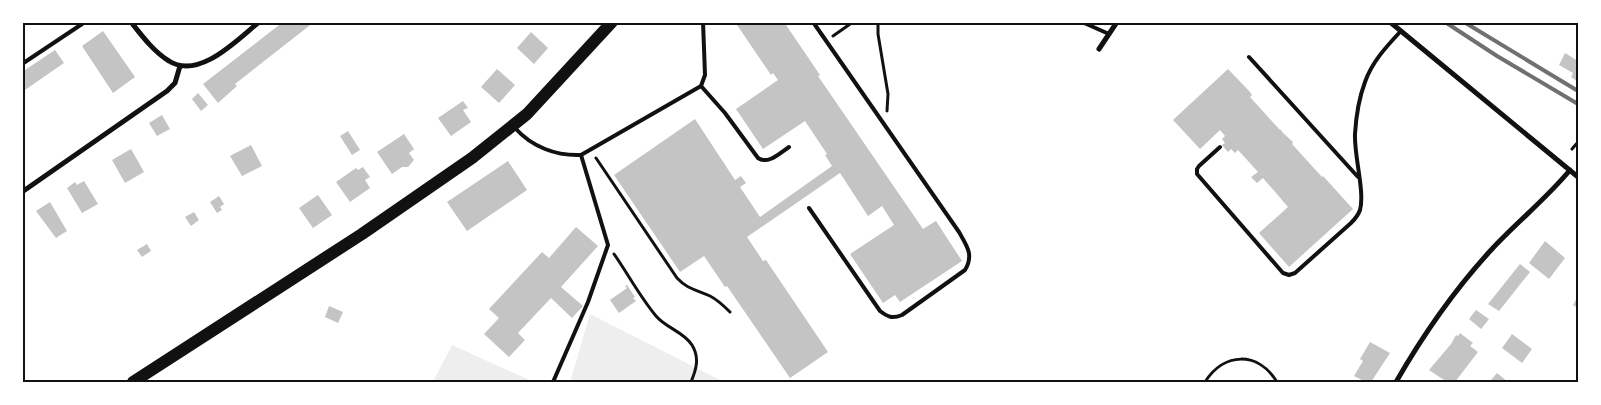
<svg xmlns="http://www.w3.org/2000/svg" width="1601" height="405" viewBox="0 0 1601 405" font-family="Signika,sans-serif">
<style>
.green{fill:#eee}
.building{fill:#c4c4c4}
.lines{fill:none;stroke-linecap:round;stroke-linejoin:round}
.path{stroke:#111;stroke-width:3}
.service{stroke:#111;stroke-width:4}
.minor{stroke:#111;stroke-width:5}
.primary{stroke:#111;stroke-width:12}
.rail{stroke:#707070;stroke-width:4}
.neatline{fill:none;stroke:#111;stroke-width:2}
</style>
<rect width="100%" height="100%" fill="#fff"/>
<path class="green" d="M590,314L724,382H570Z
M452,345L534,382H433Z"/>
<path class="building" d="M283,22H314L235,84L237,86L218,103L203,84Z
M735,22H784L820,75L818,76L923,229L936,221L962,261L900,302L895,295L883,303L850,254L894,225L882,206L868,216L840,173L747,237L763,261L766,260L828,352L790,378L727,286L725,287L704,256L680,272L614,175L695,119L735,180L741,176L746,183L740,187L760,217L832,166L825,155L827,154L805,121L763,149L736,109L778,80L773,73L771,75Z
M103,31L135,77L113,93L82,46Z
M531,32L548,48L534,64L517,48Z
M55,50L64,63L22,92V72Z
M1565,53L1578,61V82L1571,77L1573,73L1559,65Z
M497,69L515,85L499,103L481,87Z
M1228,69L1250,92L1252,95L1250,97L1279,129L1282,131V132L1293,142L1292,144L1322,177L1323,176L1353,209L1289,267L1259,233L1288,207L1263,178L1257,183L1251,177L1258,172L1238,150L1235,153L1231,149L1228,152L1222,145L1225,143L1222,139L1225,136L1220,130L1200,149L1173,120Z
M198,93L208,105L201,111L192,99Z
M463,101L468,108L463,110L471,122L451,136L438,118Z
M162,115L170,129L157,136L149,123Z
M348,131L360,150L352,155L340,136Z
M404,134L414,149L409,153L414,160L408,167H402L392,174L377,152Z
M251,145L262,166L242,176L230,156Z
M131,149L144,172L125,183L112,160Z
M508,161L527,190L467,231L447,202Z
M363,167L370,177L365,180L370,188L350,202L336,182L356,168L358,170Z
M84,181L98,204L82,213L67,188L75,182L77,185Z
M318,195L332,215L313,228L299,208Z
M219,196L224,204L220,207L222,210L217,213L210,202Z
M50,202L67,231L56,238L36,211Z
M194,212L199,220L191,226L185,217Z
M576,227L598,246L561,287L583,306L572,318L551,298L518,333L525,340L509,357L484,334L499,318L489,309L542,252L549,258Z
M1545,241L1565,258L1549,279L1529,263Z
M147,244L151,251L142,257L137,250Z
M1520,264L1530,272L1499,311L1488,304Z
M627,285L635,297L633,298L636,301L619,313L610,300L627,288L625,286Z
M1578,296V308L1573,305Z
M329,306L343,312L338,323L325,317Z
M1476,310L1489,319L1481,329L1469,319Z
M1460,333L1473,343L1470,346L1478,352L1455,382H1447L1429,370L1451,344L1456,335L1458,336Z
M1512,334L1532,349L1522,363L1502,348Z
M1370,342L1390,353L1371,382H1366L1354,376L1363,361L1360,359Z
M1497,373L1508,382H1494L1491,380Z"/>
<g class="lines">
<path class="path" d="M878,22V34L888,94L887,111
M833,36L853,22
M1572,149L1578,142
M596,158L677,278C687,289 697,290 710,296C718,300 724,306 730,312
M614,254C628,274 640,297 656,316C666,328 684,332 692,345C700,358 696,370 691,382
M1205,382C1224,352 1258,351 1277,382"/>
<path class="service" d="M1082,22L1109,34
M1249,57L1358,177
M22,64L85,22
M701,86L725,113L758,158C768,165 780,153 789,147
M515,128C532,147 556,156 581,155L608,245L588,302L553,382
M1220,147L1199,166L1197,169V174L1283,273L1289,275L1295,273L1351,223C1355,219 1358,216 1360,210C1365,192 1354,156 1355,134C1356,117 1359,98 1365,82C1372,62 1386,47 1400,32
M581,155L701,86L705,75L703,22
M809,208L880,311C888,317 892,319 902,315L965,270C974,255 967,246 959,232L813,22"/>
<path class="minor" d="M131,22C142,36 154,52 169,61C199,80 237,40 259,22
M1390,22L1578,177
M1099,49L1117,22
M22,192L167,91L175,83L180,66
M1396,382C1423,335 1455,289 1492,249C1517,222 1546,199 1570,170"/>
<path class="primary" d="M133,382L362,234L472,158L527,114L612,22"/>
<path class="rail" d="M1445,22L1497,56L1578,104
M1464,22L1578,91"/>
</g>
<rect width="1601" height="405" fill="none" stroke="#ffffff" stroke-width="48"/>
<rect x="24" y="24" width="1553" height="357" class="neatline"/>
</svg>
